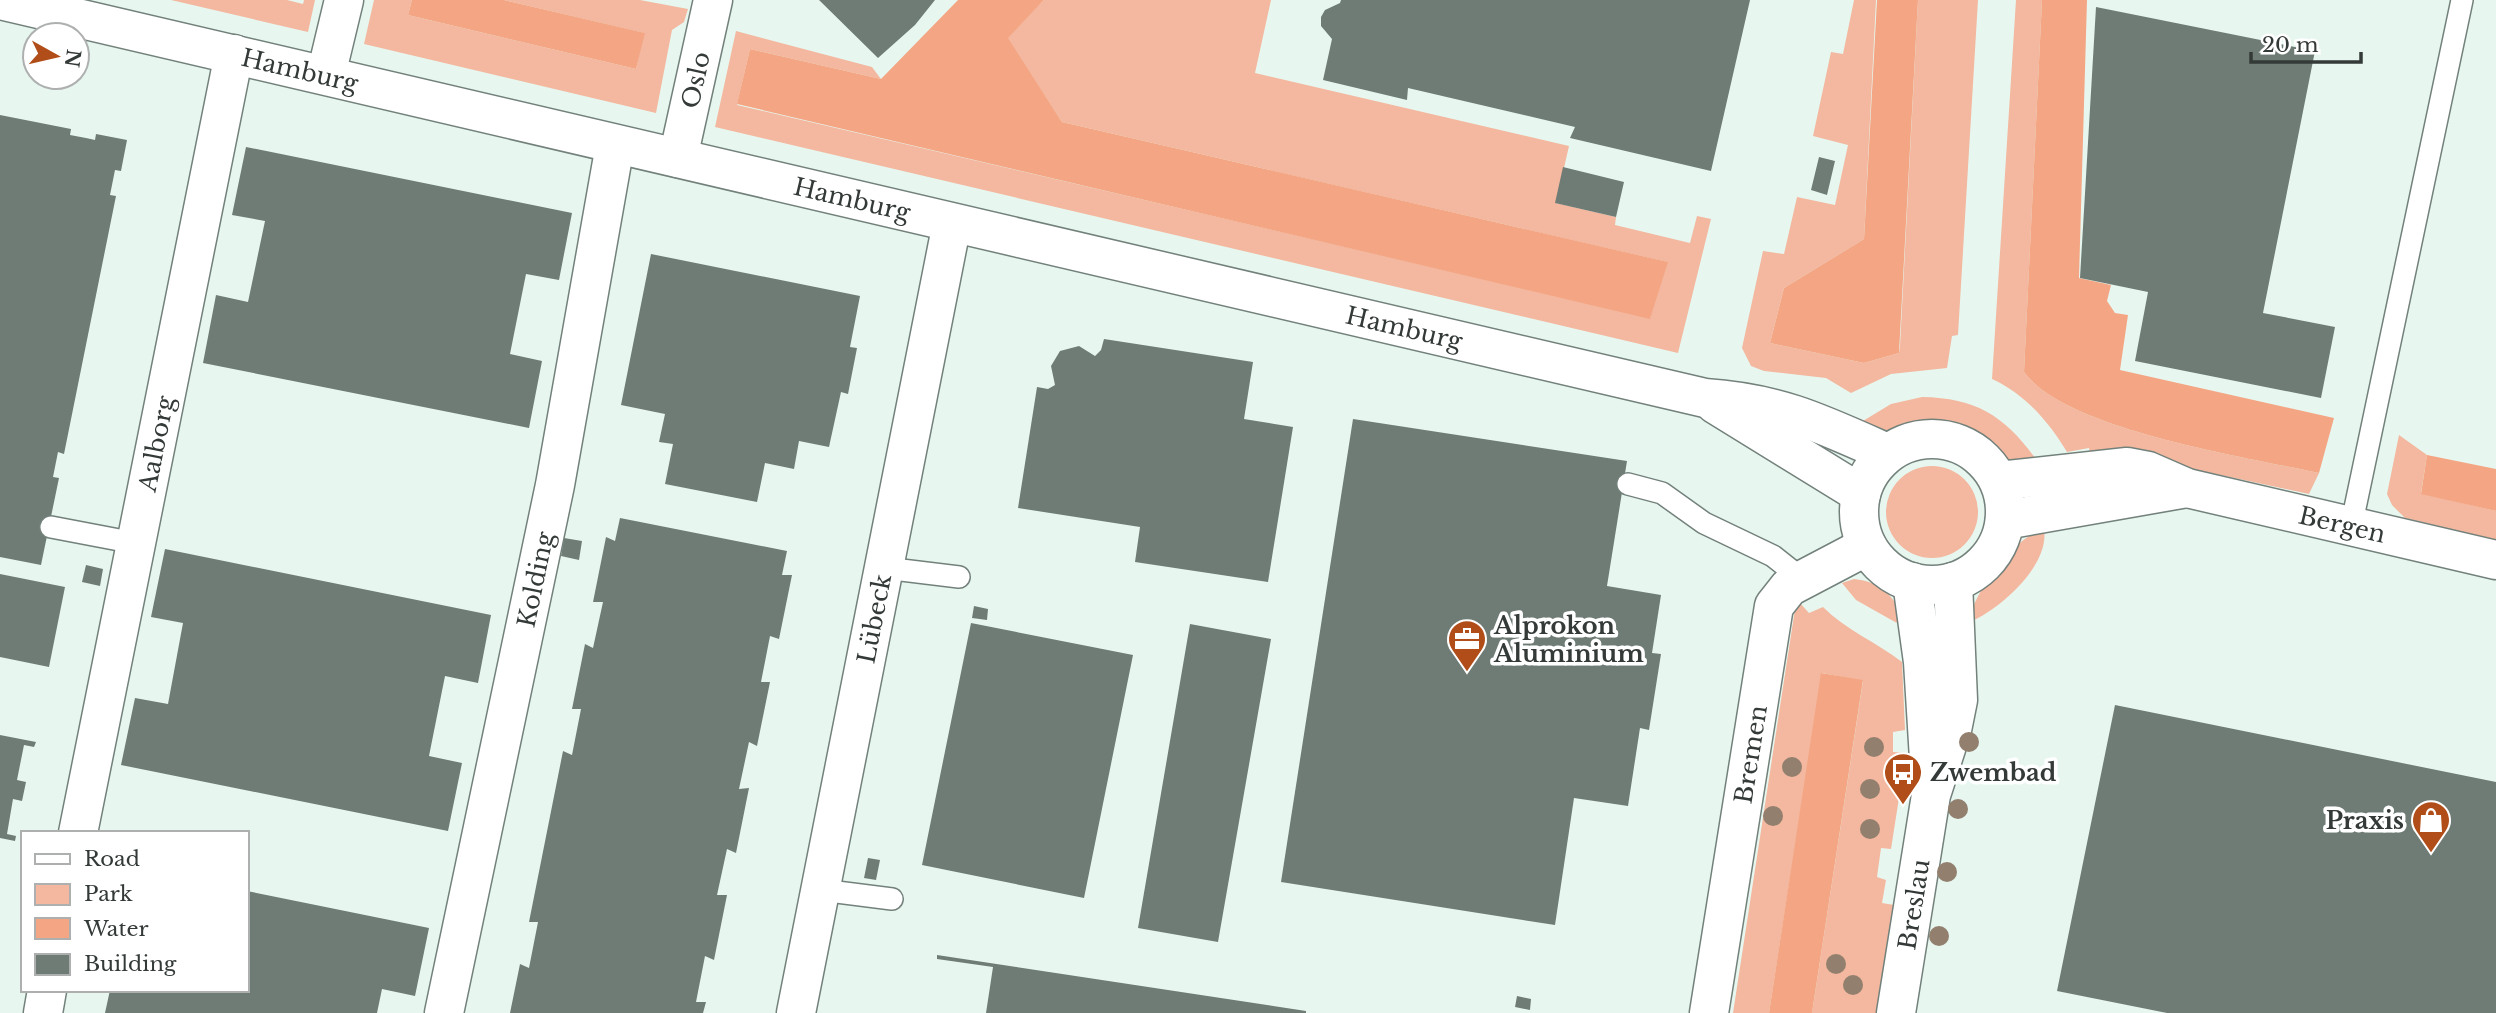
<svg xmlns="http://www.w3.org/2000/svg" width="2496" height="1013" viewBox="0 0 2496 1013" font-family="'Libre Baskerville',serif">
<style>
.green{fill:#f3b89f}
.water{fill:#f4a684}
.building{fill:#6f7c76}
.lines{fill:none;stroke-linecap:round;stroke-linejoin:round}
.lane-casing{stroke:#73817b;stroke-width:24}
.street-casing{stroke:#73817b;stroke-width:41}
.secondary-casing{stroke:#73817b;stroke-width:41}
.lane{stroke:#fff;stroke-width:21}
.street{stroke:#fff;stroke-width:38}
.secondary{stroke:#fff;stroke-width:38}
.tree{fill:#927f6e}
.labels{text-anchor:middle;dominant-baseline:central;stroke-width:7;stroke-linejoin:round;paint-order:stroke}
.street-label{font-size:24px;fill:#343a37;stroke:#fff}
.poi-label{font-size:24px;font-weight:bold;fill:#343a37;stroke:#fff;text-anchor:start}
</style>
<rect width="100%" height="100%" fill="#e7f7f0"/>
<path class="green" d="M171,0H287L303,4L304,0H315L308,32Z
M374,0H412L408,15L636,69L644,33L504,0H640L688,9L684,22L672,30L656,113L364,44Z
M1044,0H1271L1255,73L1569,146L1556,203L1616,217L1615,225L1690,243L1697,216L1711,219L1678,353L715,127L736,31L872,67L881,79L750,49L737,105L1650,318L1667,262L1062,122L1007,38Z
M1854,0H1876L1864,239L1784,288L1770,343L1864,363L1899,353L1900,346L1918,0H1978L1958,335L1952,336L1947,368L1891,374L1851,393L1826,378L1764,371L1751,366L1742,348L1763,251L1784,254L1797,197L1835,205L1848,145L1813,136L1831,52L1843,54Z
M2016,0H2042L2024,372C2066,430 2247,457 2319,473L2309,494L2132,456L2091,459L2089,448L2067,452C2049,422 2025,394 1992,379Z
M1922,397C1978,398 2006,417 2038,462L2006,461L1976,436L1952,426L1930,424L1879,432L1858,424L1891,404Z
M2399,435L2427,455L2421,493L2496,511V540L2405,518L2392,505L2387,494Z
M1886 512a46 46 0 1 1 92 0a46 46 0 1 1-92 0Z
M2044,529C2050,565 2001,608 1972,621L1969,619C1976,590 2014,537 2044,529Z
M1854,579C1882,582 1892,595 1905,619L1900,624L1895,622L1856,600L1842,583Z
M1799,602L1809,613L1823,607C1846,630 1876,642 1902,662L1905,730L1893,732V752L1906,753L1891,849L1881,848L1877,877L1886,880L1882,903L1894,905L1877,1013H1812L1863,681L1822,673L1769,1013H1733L1795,609Z"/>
<path class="water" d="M412,0H504L645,33L636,69L408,15Z
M958,0H1044L1008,38L1062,122L1668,262L1650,319L737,104L750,49L881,79Z
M1877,0H1918L1899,353L1864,363L1770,343L1784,288L1864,239Z
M2042,0H2087L2079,278L2111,285L2107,301L2115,313L2128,315L2120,370L2334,418L2319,473C2247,457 2066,430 2024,372Z
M2427,455L2496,469V511L2421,494Z
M1821,673L1863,680L1812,1013H1769Z"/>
<path class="building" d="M819,0H935L915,25L878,58Z
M1341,0H1750L1711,171L1570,138L1575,127L1408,88L1407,100L1323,80L1332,39L1321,26V17L1325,10L1340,3Z
M2096,7L2315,51L2263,313L2335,327L2321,398L2135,361L2148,292L2080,278Z
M0,115L71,129L70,135L86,138L95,140L96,134L127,140L121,171L115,170L110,195L116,196L64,454L58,452L53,477L59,478L41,565L0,557Z
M246,147L572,213L559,280L526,274L510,354L542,361L529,428L203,363L216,295L248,302L265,221L232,215Z
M1819,157L1835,161L1827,195L1811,190Z
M1563,167L1624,182L1616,217L1555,203Z
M651,254L860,296L850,347L857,348L848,394L841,392L829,447L799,441L794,469L765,463L757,502L665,484L673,444L659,442L665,414L621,405Z
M1104,339L1253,362L1244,419L1293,427L1268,582L1135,562L1140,527L1018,508L1037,387L1048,389L1055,385L1051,366L1060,351L1079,346L1095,356L1101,350Z
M1353,419L1627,461L1607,586L1661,595L1652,653L1661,654L1649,730L1640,728L1628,806L1574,798L1555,925L1281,882Z
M620,518L787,551L782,575H792L779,639L770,636L761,682H770L757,746L749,742L739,789L749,788L736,853L727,849L717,895H727L714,960L705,956L696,1002H706L703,1013H510L520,964L529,968L538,922H529L563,751L572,755L581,709H572L585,644L593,648L603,602H593L606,537L615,541Z
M564,538L582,541L579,560L561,556Z
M165,549L491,615L478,683L445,676L429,756L462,763L448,831L121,765L135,698L168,704L183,623L151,617Z
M86,565L103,569L100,586L82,582Z
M0,574L65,587L49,667L0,657Z
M974,606L988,609L987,620L972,618Z
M971,623L1133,655L1084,898L922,865Z
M1190,624L1271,639L1218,942L1138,928Z
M2115,705L2496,782V1013H2167L2057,991Z
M0,735L36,742L34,747L24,745L17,780L26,782L22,801L13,799L7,834L16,836L15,841L0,838Z
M868,858L880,860L876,880L864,878Z
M247,891L429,928L415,996L382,989L377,1013H105L110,990H247Z
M937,955L1306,1011V1013H986L993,967L937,959Z
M1517,996L1531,999L1530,1010L1515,1007Z"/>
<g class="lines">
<defs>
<path id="lane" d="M1628,484L1662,493L1704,523L1773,556L1802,579
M51,527L135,543
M2351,527L2462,0
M885,568L959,577
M821,890L892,899"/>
<g id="street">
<path id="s1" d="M0,0L1705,398C1779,403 1820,423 1887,453"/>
<path d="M326,75L344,0"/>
<path id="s2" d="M678,158L713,0"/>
<path d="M1715,404L1861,494"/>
<path id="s3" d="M78,833L234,54"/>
<path d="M43,1013L47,990"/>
<path id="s4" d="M444,1013L555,485L615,145"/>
<path id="s5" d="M796,1013L952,223"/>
<path id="s6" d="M1709,1013L1774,606L1789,587L1867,546"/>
</g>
<g id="secondary">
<circle cx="1932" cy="512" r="73"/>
<path id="s7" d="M1999,481L2127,467L2148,471L2187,488L2496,560"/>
<path d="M2005,520L2187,488"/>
<path d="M1912,582L1923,662L1930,775"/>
<path id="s8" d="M1896,1013L1931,795L1952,730L1958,700L1953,582"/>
</g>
</defs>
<use href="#lane" class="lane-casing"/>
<use href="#street" class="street-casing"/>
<use href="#secondary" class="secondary-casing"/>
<use href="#lane" class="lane"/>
<use href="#street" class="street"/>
<use href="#secondary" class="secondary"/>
</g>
<g class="tree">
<circle cx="1969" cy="742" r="10"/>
<circle cx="1874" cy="747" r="10"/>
<circle cx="1792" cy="767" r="10"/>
<circle cx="1870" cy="789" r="10"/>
<circle cx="1958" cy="809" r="10"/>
<circle cx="1773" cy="816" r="10"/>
<circle cx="1870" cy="829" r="10"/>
<circle cx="1947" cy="872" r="10"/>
<circle cx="1939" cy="936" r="10"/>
<circle cx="1836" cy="964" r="10"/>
<circle cx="1853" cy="985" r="10"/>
</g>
<defs>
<symbol id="office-pin" viewBox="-11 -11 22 30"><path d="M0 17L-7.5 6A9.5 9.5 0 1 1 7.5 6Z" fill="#b14d19" stroke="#fff"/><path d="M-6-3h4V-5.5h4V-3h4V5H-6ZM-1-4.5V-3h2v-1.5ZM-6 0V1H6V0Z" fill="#fff"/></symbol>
<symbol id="bus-pin" viewBox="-11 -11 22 30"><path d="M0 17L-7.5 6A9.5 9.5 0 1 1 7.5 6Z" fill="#b14d19" stroke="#fff"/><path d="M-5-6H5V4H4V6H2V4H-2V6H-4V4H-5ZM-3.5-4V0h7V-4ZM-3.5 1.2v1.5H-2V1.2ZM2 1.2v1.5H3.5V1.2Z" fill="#fff"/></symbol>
<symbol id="shop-pin" viewBox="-11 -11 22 30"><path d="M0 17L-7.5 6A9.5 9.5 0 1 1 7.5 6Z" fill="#b14d19" stroke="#fff"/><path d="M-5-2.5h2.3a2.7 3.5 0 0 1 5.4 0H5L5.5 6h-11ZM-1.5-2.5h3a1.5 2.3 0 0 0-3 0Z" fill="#fff"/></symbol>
</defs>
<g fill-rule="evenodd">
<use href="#office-pin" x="1445" y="617" width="44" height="60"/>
<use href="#bus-pin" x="1881" y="750" width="44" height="60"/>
<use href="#shop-pin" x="2409" y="798" width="44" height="60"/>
</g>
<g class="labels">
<g class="street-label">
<text stroke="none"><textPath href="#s1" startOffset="308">Hamburg</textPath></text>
<text stroke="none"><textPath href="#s2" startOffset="80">Oslo</textPath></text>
<text stroke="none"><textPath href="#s1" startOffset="875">Hamburg</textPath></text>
<text stroke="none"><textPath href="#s1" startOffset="1442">Hamburg</textPath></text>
<text stroke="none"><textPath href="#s3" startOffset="397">Aalborg</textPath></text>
<text stroke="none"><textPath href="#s7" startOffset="352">Bergen</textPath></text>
<text stroke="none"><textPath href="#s4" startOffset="443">Kolding</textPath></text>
<text stroke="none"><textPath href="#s5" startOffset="402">Lübeck</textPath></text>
<text stroke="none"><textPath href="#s6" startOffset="262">Bremen</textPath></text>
<text stroke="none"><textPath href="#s8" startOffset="110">Breslau</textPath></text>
</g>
<g class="poi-label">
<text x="1494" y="625">Alprokon<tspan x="1494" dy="28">Aluminium</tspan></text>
<text x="1930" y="772">Zwembad</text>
<text x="2404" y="820" text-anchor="end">Praxis</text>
</g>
</g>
<rect x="21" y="831" width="228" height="161" fill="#ffffff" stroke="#aeb0af" stroke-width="2"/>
<rect x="35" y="854" width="35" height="10" fill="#ffffff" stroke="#aeb0af" stroke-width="2"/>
<text x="84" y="866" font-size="21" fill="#343a37">Road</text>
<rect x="35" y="884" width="35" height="21" fill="#f3b89f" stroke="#aeb0af" stroke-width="2"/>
<text x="84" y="901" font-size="21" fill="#343a37">Park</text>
<rect x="35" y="918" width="35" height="21" fill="#f4a684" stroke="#aeb0af" stroke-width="2"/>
<text x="84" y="936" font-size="21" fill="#343a37">Water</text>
<rect x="35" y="954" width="35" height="21" fill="#6f7c76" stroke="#aeb0af" stroke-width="2"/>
<text x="84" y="971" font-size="21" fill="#343a37">Building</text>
<g transform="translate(56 56) rotate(98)"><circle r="33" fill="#ffffff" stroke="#aeb0af" stroke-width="2"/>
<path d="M0-5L12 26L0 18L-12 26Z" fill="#b14d19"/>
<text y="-10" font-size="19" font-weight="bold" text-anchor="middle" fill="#343a37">N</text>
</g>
<path d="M2251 52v10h110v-10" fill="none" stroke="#343a37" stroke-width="3.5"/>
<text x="2262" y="52" font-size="21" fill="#343a37" stroke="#ffffff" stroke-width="5" paint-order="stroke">20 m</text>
</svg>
